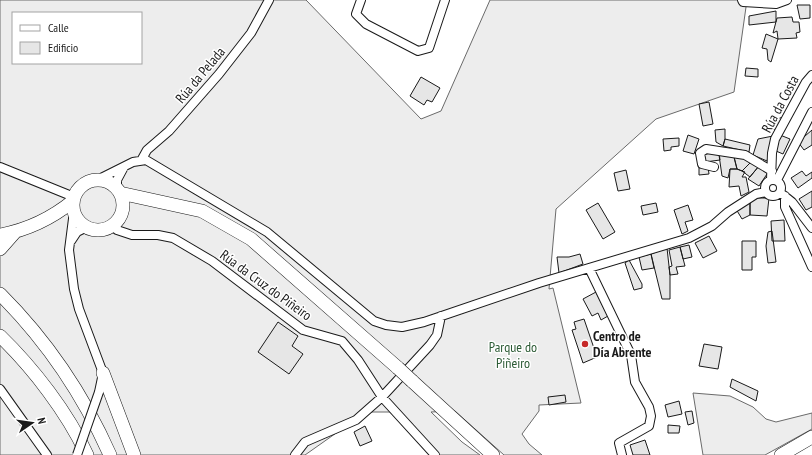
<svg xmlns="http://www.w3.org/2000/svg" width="812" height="455" viewBox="0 0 812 455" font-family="'PT Sans Narrow',sans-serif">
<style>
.built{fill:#ededed;stroke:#6a6a6a;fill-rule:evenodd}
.building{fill:#e6e6e6;stroke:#1a1a1a}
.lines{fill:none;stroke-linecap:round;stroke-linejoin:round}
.minor-casing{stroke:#1a1a1a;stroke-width:10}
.primary-casing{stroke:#1a1a1a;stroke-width:14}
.trunk-casing{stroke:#1a1a1a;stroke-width:14}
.minor{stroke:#fff;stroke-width:8}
.primary{stroke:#fff;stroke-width:13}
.trunk{stroke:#fff;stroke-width:13}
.minor-bridge-casing{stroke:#1a1a1a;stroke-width:10;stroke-linecap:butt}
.primary-bridge-casing{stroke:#1a1a1a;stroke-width:14;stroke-linecap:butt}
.minor-bridge{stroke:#fff;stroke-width:8}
.primary-bridge{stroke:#fff;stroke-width:13}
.poi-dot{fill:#c62828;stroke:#fff;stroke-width:1.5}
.labels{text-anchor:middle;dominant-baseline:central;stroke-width:3;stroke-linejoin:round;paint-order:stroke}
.street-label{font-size:14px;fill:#1a1a1a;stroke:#fff}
.poi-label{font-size:14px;font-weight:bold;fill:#1a1a1a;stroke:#fff;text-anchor:start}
.park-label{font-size:14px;fill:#2b5a34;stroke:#fff}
</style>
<rect width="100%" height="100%" fill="#fff"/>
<path class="built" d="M0,0H306L421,119L441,111L490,0H747L734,92L656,119L556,209L549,289L553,288L581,403L539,405V411L522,434L529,444L542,455H504L455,411L431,412L462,442L480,455H435L397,412H366L305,455H0ZM13,13H141V63H13Z
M693,393L730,396L753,407L766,419L776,422L812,413V429L765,455H703Z"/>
<path class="building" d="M797,5H810V18L800,19Z
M776,11V22L749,25V16Z
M792,17L793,22H799L800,32L796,33L797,38L778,39L777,31L773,33L777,18Z
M766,34L778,39L771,62L768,60L767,49L762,48Z
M746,68L758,69V77L745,76Z
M421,77L440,88L432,102L427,100L424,105L410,96Z
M709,102L713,124L703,126L699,104Z
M783,117L776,131L772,128L777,119Z
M725,129V139L723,146L716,142L715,130Z
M812,130V145L804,150L798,142Z
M688,135L699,139L694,154L683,151Z
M780,135L790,139L783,154L776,151Z
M773,136L767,161L753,155L758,139Z
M679,138V146L671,147V150L664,151L663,139Z
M725,139L750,145L749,152L723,146Z
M719,152L720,160L705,162L704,154Z
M719,155L734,157L737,169H730L728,178L722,176Z
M734,157L743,158L751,162L742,171L737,169Z
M751,162L759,166L750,177L742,171Z
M759,166L769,171L759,186L748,179Z
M699,167H708L709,174L699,175Z
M730,169H737L745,172L742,177H746L749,192L741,196L739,186L729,187Z
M626,170L630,189L618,191L614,173Z
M802,171L806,176L812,172V178L798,188L791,178Z
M812,191V207L806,210L799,199Z
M758,198H769L767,216L750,215V201Z
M750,201V215L742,219L736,209Z
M598,203L615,232L603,239L586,210Z
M656,203L658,212L643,215L641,206Z
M688,205L693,220L685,222L688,231L682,234L674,210Z
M784,220L785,241H772L771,221Z
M772,231L776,262L768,263L766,246L768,232Z
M709,236L717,251L703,258L695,243Z
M742,241H756V257H752V270H742Z
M689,245L692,257L683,259L680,247Z
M680,247L685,266L676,267L678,274L670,275L669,267L672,266L669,250Z
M667,248L670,275V299H662L651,254Z
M580,254L583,264L559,273L557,257H569Z
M651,254L654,268L642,270L639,257Z
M629,260L642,284V288L634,290L625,263Z
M596,292L608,316L601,320L598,313L592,316L583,299Z
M584,319L597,357L583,363L572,330L576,329L574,322Z
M278,322L298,336L292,346L303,354L289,374L258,352Z
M704,344L722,347L718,369L699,366Z
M732,379L758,391L756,401L730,387Z
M565,395L566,402L549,405L548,397Z
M679,401L682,414L668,417L665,405Z
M692,411L694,423L688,425L685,412Z
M668,425L680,426L679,433H668Z
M365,426L372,441L360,446L354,432Z
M645,440L650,455H633L630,445Z"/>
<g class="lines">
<defs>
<path id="minor" d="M361,0L356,14L366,24L418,51L429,48L445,0
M742,0L743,2L776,4L787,0
M142,159L147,150L169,131L219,74L251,33L269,0
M0,167L74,197
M714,167L702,164L700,153L706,149L745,155L772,171
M765 188a8 8 0 1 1 16 0a8 8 0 1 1-16 0Z
M97,180L133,162L146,160L267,232L374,321L386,325L402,327L424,322L539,283L689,238L712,226L728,212L756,194L766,192
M771,180L772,153L775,139L806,82L812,75
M777,180L812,112
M117,189V180L124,167
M782,194L792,202L812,228
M785,196V207L812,267
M74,211L69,250L74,289L79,309L103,373L99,392
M112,226L117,230L132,235H158L173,238L212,261L303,330L342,341L358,360L382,397L435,455
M71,241L77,232L87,227
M589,268L631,355L635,382L649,407L651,416L649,426L619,443L622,455
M0,389L47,455
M295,455L305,442L356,420L382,397L430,345L437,335L441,316"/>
<path id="primary" d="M73 205a25 25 0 1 1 50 0a25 25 0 1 1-50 0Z
M120,193L202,211L251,239L398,368
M0,235C27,230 52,218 73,201
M0,249L15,232
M412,381L493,455
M781,455L812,437"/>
<path id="trunk" d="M0,294C47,341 83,394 110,455
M0,336C33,368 68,413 87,455
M103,373L134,455"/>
</defs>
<use href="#minor" class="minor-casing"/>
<use href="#primary" class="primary-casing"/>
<use href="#trunk" class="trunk-casing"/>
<use href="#minor" class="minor"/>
<use href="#primary" class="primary"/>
<use href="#trunk" class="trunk"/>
<defs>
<path id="minor-bridge" d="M77,455L99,392"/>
<path id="primary-bridge" d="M398,368L412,381"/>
</defs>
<use href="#minor-bridge" class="minor-bridge-casing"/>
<use href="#primary-bridge" class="primary-bridge-casing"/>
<use href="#minor-bridge" class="minor-bridge"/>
<use href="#primary-bridge" class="primary-bridge"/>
</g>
<circle class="poi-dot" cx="585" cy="344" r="4"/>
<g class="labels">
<g class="street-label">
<text transform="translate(200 75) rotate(-50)">Rúa da Pelada</text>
<text transform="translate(780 104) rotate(-62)">Rúa da Costa</text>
<text transform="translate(266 285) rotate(36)">Rúa da Cruz do Piñeiro</text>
</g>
<g class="poi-label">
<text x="593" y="336">Centro de<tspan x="593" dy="16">Día Abrente</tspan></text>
</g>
<g class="park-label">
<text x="513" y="347">Parque do<tspan x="513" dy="16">Piñeiro</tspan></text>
</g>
</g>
<rect x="12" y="12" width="130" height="52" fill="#ffffff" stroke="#a3a3a3"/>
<rect x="20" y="25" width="20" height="6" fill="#ffffff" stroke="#a3a3a3"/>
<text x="48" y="32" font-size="12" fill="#1a1a1a">Calle</text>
<rect x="20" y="42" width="20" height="12" fill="#e6e6e6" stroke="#a3a3a3"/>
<text x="48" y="52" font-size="12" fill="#1a1a1a">Edificio</text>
<g transform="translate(32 423) rotate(77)" stroke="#ffffff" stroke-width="3" paint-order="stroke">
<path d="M0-3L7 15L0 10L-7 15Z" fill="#1a1a1a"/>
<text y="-6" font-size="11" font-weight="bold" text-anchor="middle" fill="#1a1a1a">N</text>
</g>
</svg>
